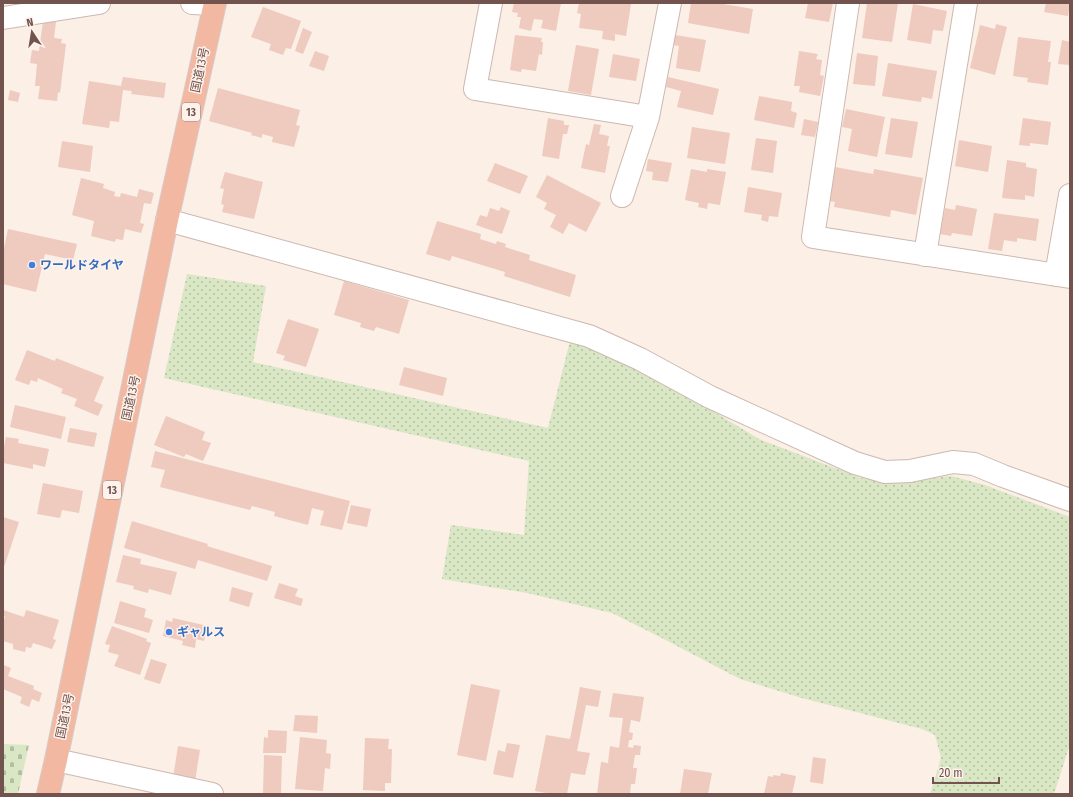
<svg xmlns="http://www.w3.org/2000/svg" width="1073" height="797" viewBox="0 0 1073 797" font-family="'Fira Sans Condensed','Noto Sans JP',sans-serif">
<style>
.grass{fill:url(#grass-dots)}
.cemetery{fill:url(#cemetery-stones)}
.building{fill:#eecabf}
.lines{fill:none;stroke-linecap:round;stroke-linejoin:round}
.minor-casing{stroke:#cdb8b0;stroke-width:24}
.trunk-casing{stroke:#d5cbca;stroke-width:24}
.minor{stroke:#fff;stroke-width:22}
.trunk{stroke:#f2b8a2;stroke-width:22}
.shop-dot{fill:#3f7fe0;stroke:#fef3ec;stroke-width:1.5}
.labels{text-anchor:middle;dominant-baseline:central;stroke-width:3;stroke-linejoin:round;paint-order:stroke}
.shield{fill:#fef3ec;stroke:#9c837d;stroke-width:1}
.shield-label{font-size:11px;font-weight:bold;fill:#72534d}
.street-label{font-size:12px;fill:#72534d;stroke:#fef3ec}
.shop-label{font-size:12px;font-weight:bold;fill:#366cbe;stroke:#fef3ec;text-anchor:start}
</style>
<defs>
<pattern id="grass-dots" width="8" height="8" patternUnits="userSpaceOnUse"><rect width="8" height="8" fill="#d9e7c5"/><path d="M2 2h.1M6 6h.1" fill="none" stroke="#b4bea2" stroke-width="1.8" stroke-linecap="round"/></pattern>
<pattern id="cemetery-stones" width="16" height="16" patternUnits="userSpaceOnUse"><rect width="16" height="16" fill="#d9e7c5"/><path d="M2 7V4a2 2 0 0 1 4 0v3zM10 15v-3a2 2 0 0 1 4 0v3z" fill="#b4bea2"/></pattern>
</defs>
<rect width="100%" height="100%" fill="#fbefe6"/>
<path class="grass" d="M187,274L266,286L253,362L548,428L571,337L643,369L759,439L861,478L896,483L951,476L985,485L1070,517V744L1054,794H930L941,758L935,735L922,729L802,698L740,679L660,637L612,613L527,593L442,579L451,525L524,535L529,461L164,378Z"/>
<path class="cemetery" d="M3,744L29,745L18,794H3Z"/>
<path class="building" d="M514,3H561L556,31L541,28L543,20L534,19L531,31L519,28L521,17H517L518,13L512,12Z
M579,3L631,4L626,36L615,34V41L602,39L603,31L579,28L581,14L577,13Z
M691,3H717L753,9L749,34L688,23Z
M808,3H833L829,22L805,18Z
M867,3H898L892,42L862,38Z
M1046,3H1070L1068,16L1044,12Z
M913,4L947,11L943,31L933,30L931,44L907,40Z
M263,7L301,21L291,49L286,48L283,55L269,50L271,44L251,37Z
M43,21L56,22L54,38L62,39L61,43L66,44L60,93L58,92L57,101L38,99L40,86H35L37,64L30,63L32,50L39,51Z
M996,24L1007,27L995,75L970,68L980,25L995,29Z
M303,28L312,32L303,54L295,51Z
M515,35L542,38L541,42H543L542,55L539,54L536,71L522,69L521,72L510,70Z
M675,35L706,40L700,72L676,68L679,46L673,45Z
M1018,37L1051,41L1048,62H1051L1048,85L1027,82L1028,78L1013,76Z
M1062,40L1070,42V65L1058,64Z
M576,45L599,49L591,95L568,91Z
M315,51L329,56L324,71L309,66Z
M799,51L818,54L816,59L822,60L820,75L824,76L820,96L799,92L800,86H794Z
M857,53L878,56L875,86L853,84Z
M613,54L640,59L636,81L609,77Z
M888,63L937,71L932,99L922,97L921,102L882,96Z
M123,77L166,83L164,98L131,94L132,91L123,90L119,122L110,121L109,128L82,124L89,81L121,86Z
M668,77L719,89L713,115L677,107L681,91L666,87Z
M218,88L300,110L296,125L300,126L294,147L272,142L273,137L262,134V138L251,135L252,133L209,121Z
M10,90L20,93L18,102L8,100Z
M759,96L792,102L791,111L797,113L794,128L754,120Z
M846,109L885,117L877,157L848,151L852,129L842,127Z
M548,118L564,121V125H569L567,134H563L559,159L542,156Z
M891,118L918,122L912,158L885,154Z
M1023,118L1051,122L1048,145L1030,143V146L1019,145Z
M804,119L818,122L815,137L801,135Z
M594,124L601,125L599,134L609,136L607,146H610L605,173L581,168L586,144L589,145Z
M692,127L730,133L725,164L687,158Z
M756,138L777,141L773,173L751,170Z
M959,140L992,146L988,172L955,166Z
M62,141L93,146L90,172L58,167Z
M648,159L672,163L668,182L652,180L653,172L646,171Z
M1007,160L1026,163V167L1037,169L1034,197L1025,195V200L1002,198Z
M495,163L528,176L520,194L487,181Z
M835,167L873,174L874,169L923,178L916,215L891,210L890,217L834,207L835,202L829,201Z
M691,169L707,172V169L726,172L720,205L708,203L707,209L698,207L699,203L685,200Z
M225,172L263,182L254,219L222,212L224,205L221,204L224,189L220,188Z
M547,175L601,203L586,232L569,223L563,234L550,227L556,215L544,209L547,203L536,197Z
M81,178L104,184L103,188L115,192L114,196L120,197L121,193L137,197L139,189L154,193L151,204L144,203L140,223L144,224L141,233L125,229L123,240L116,239L115,242L91,236L94,221L72,215Z
M748,187L782,193L778,217L769,216L768,222L761,220L762,215L744,212Z
M956,205L977,209L972,236L952,233L951,236L940,234L945,208L955,210Z
M501,207L510,211L502,234L476,225L480,215L487,217L490,208L499,211Z
M994,213L1039,219L1036,241L1017,238V242L1004,240L1002,251L988,249Z
M437,221L481,234L480,239L496,244L497,241L506,244L505,247L530,255L529,260L576,275L570,297L504,276L505,272L452,256L450,261L426,254Z
M8,229L77,244L73,260L45,254L36,292L3,284V253Z
M344,281L409,300L399,334L376,327L374,331L360,327L361,323L334,315Z
M288,319L319,329L306,367L283,360L285,356L276,353Z
M27,350L55,361L56,358L104,377L94,401L103,405L98,416L74,406L77,399L61,393L63,389L38,378L37,382L31,380L29,385L15,380Z
M404,367L447,378L443,396L399,385Z
M15,405L66,417L61,439L10,427Z
M166,416L205,432L202,440L211,443L203,461L186,454L184,457L154,445Z
M70,428L97,433L94,447L67,442Z
M6,437L19,439L18,443L49,449L45,467L33,464V469L3,463V451Z
M155,451L350,501L342,530L320,525L324,511L312,508L308,525L274,516L275,512L252,506L250,510L160,487L165,470L151,467Z
M43,483L83,491L79,513L62,510L60,518L37,514Z
M351,505L371,509L367,527L347,523Z
M3,517L19,522L3,570Z
M132,521L208,544L207,546L272,566L267,581L198,560L195,569L124,548Z
M123,555L141,559L140,564L177,572L171,595L149,589L148,593L133,589L134,586L116,582Z
M279,583L298,589L295,596L303,599L301,606L274,598Z
M232,587L253,593L249,607L229,601Z
M120,601L146,609L144,617L153,620L149,633L114,623Z
M3,610L24,617L26,610L59,620L53,639L56,640L52,649L33,643L31,648L26,647L25,652L13,649V644L3,641V623L5,616H3Z
M173,618L208,626L204,641L196,639L195,648L182,645L183,641L163,636L166,620L172,622Z
M112,626L147,639L146,641L151,643L140,675L114,666L119,655L108,652L110,645L105,644Z
M151,659L167,664L160,684L144,679Z
M4,665L11,668L8,676L34,686L33,689L42,693L39,702L32,699L29,707L20,703L22,697L3,689Z
M471,684L500,690L486,761L457,755Z
M580,687L601,691L598,707L586,705L577,751L590,753L585,775L571,773L567,794H552L535,791L546,735L570,739Z
M613,693L644,697L640,722L631,720L629,732L633,733L632,740H629L628,747L633,748L634,745L641,746L640,755H635L633,768H637L635,784H631L630,794H597L601,762L608,763L610,746L619,748L623,718L609,717Z
M295,715L318,716L317,733L293,731Z
M268,730L287,731L286,753H263L264,737L268,738Z
M300,737L327,740L326,753L331,754L330,769L325,768L323,791L295,789Z
M365,738L389,739L388,749H392L391,783H385V791L363,790Z
M507,743L520,745L513,778L493,774L498,750L505,752Z
M178,746L200,750L195,781L173,778Z
M264,755L282,756L281,794H263Z
M813,757L826,759L823,784L810,782Z
M684,769L712,773L708,794H680Z
M781,773L796,776L792,794H764L768,776L773,777V775L780,776Z"/>
<g class="lines">
<defs>
<path id="minor" d="M192,3L214,4
M491,3L475,89L648,117L670,3
M848,3L813,237L1070,277
M3,18L99,3
M622,196L648,117
M167,220L589,336L640,359L710,397L855,463L885,472L910,471L953,462L974,464L1003,476L1070,500
M925,255L966,3
M1056,275L1070,195
M56,760L212,794"/>
<path id="trunk" d="M48,794L56,760L167,220L215,3"/>
</defs>
<use href="#minor" class="minor-casing"/>
<use href="#trunk" class="trunk-casing"/>
<use href="#minor" class="minor"/>
<use href="#trunk" class="trunk"/>
</g>
<g class="shop-dot">
<circle cx="32" cy="265" r="4"/>
<circle cx="169" cy="632" r="4"/>
</g>
<g class="labels">
<g class="shield">
<rect x="182" y="103" width="18" height="18" rx="3"/>
<rect x="103" y="481" width="18" height="18" rx="3"/>
</g>
<g class="shield-label">
<text x="191" y="112">13</text>
<text x="112" y="490">13</text>
</g>
<g class="street-label">
<text transform="translate(200 70) rotate(-78)">国道13号</text>
<text transform="translate(131 398) rotate(-78)">国道13号</text>
<text transform="translate(65 716) rotate(-78)">国道13号</text>
</g>
<g class="shop-label">
<text x="40" y="265">ワールドタイヤ</text>
<text x="177" y="632">ギャルス</text>
</g>
</g>
<rect width="1073" height="797" fill="none" stroke="#72534d" stroke-width="8"/>
<g transform="translate(32 32) rotate(348)" stroke="#fef3ec" stroke-width="3" paint-order="stroke">
<path d="M0-3L7 15L0 10L-7 15Z" fill="#72534d"/>
<text y="-6" font-size="11" font-weight="bold" text-anchor="middle" fill="#72534d">N</text>
</g>
<path d="M933 777v6h66v-6" fill="none" stroke="#72534d" stroke-width="2"/>
<text x="939" y="777" font-size="12" fill="#72534d" stroke="#fef3ec" stroke-width="3" paint-order="stroke">20 m</text>
</svg>
